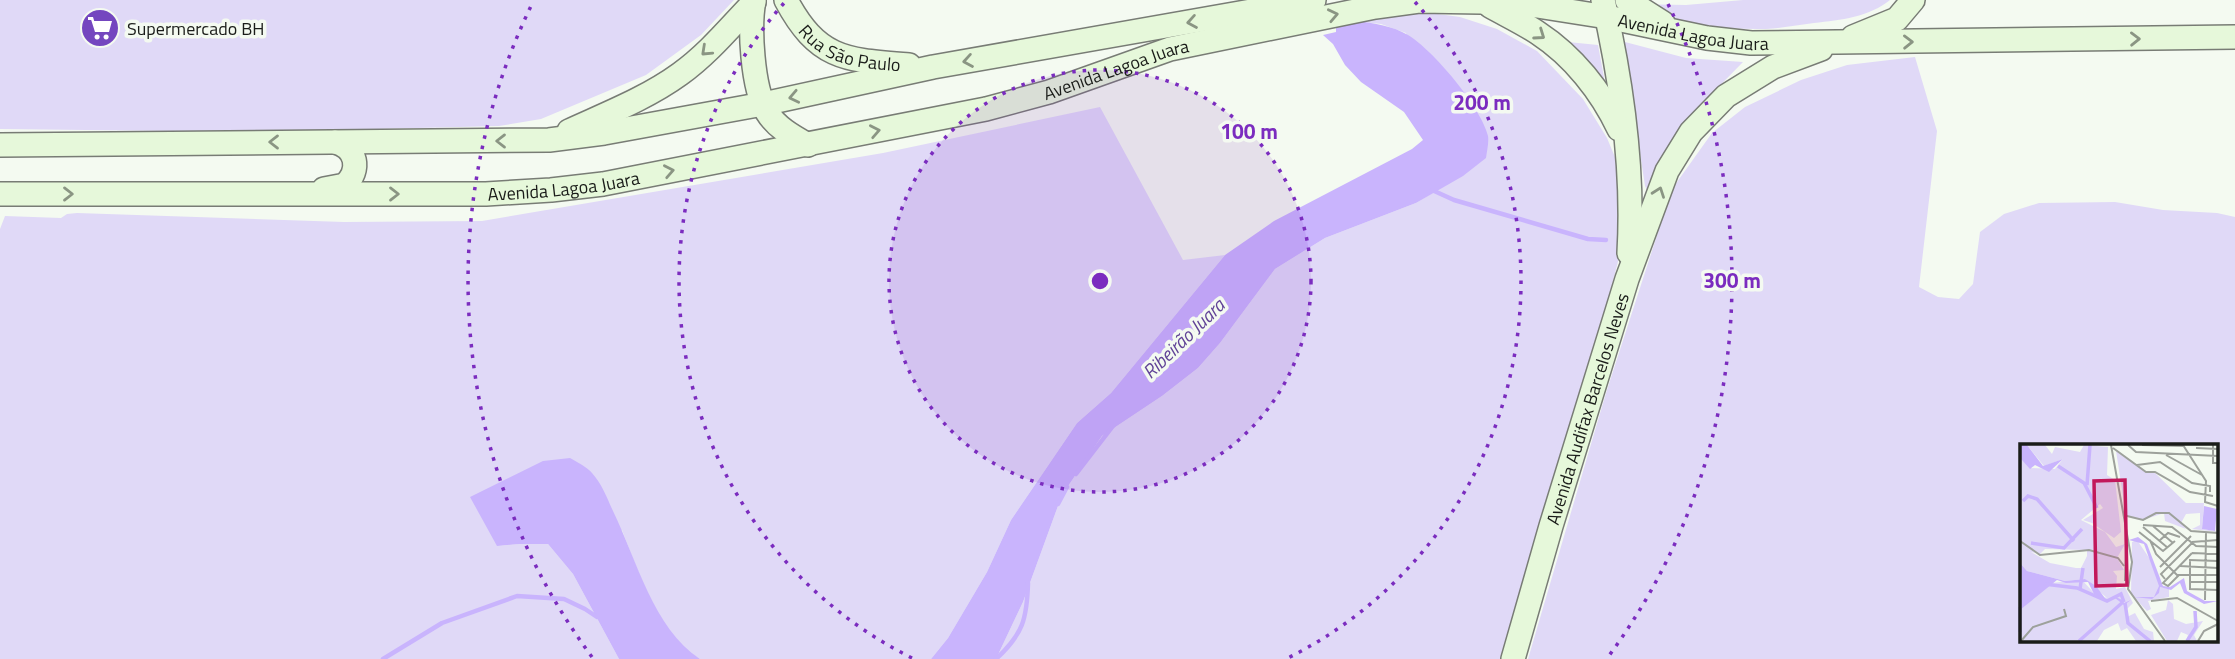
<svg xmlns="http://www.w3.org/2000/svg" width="2235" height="659" viewBox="0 0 2235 659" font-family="'Titillium Web',sans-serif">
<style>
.green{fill:#e0d9f7;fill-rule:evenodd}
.water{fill:#c9b4fd}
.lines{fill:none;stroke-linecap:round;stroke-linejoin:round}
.stream{stroke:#c9b4fd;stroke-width:4.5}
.secondary-casing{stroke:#787c75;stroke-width:26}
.secondary{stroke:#e6f8da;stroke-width:23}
.oneway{stroke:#8a9583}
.ring{fill:none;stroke:#7b2cbf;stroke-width:3.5;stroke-dasharray:3.5 7}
.labels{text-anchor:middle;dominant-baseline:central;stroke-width:7;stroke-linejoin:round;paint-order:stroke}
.poi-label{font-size:18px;fill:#1a1c19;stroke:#f4faf1;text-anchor:start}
.street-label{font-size:18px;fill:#1a1c19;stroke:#f4faf1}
.water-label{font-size:19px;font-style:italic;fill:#614397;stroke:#f4faf1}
.inset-river{fill:none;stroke:#c9b4fd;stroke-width:3.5}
.inset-road{fill:none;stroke:#9da19b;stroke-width:2}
.view{fill:#c2185b;fill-opacity:0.15;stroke:#c2185b;stroke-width:3.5}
.inset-edge{fill:none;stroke:#1a1c19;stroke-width:3.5}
.centre{fill:#7b2cbf;stroke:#f4faf1;stroke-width:3.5}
.ring-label{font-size:21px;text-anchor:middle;font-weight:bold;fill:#7b2cbf;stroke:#f4faf1;stroke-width:7;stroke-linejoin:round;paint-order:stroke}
</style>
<rect width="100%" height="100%" fill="#f4faf1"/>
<path class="green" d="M0,0H734L701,35L646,75L541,119L499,126L256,132L0,129Z
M1743,0H1890C1869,17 1841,20 1814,23C1798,25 1782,28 1766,29C1721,30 1675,22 1634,4L1686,5Z
M1423,12L1460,17L1497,29L1537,51L1583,99L1607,138L1622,174L1624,238L1586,387L1507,659H996L1023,602L1062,495L1102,436L1162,396L1198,368L1220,343L1275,269L1325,238L1416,203L1439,189L1406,33L1381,24L1363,22Z
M1568,42L1598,45L1605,83L1588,62Z
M1620,42H1625L1686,58L1743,62L1684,122L1648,192L1645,186L1636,127Z
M1915,57L1937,131L1919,287L1938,297L1959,299L1973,284L1980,232L2004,214L2039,203L2115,202L2163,210L2217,213L2235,217V659H1528L1606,393L1672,189L1712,133L1745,107L1801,80L1847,65ZM2022,446H2216V640H2022Z
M1100,107L1183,260L1225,255L1111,393L1077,423L1011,520L987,572L948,638L931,659H700C694,655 687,652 682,646C653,614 637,569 622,530L497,546L520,544H548L573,574L619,659H0V229L5,216L61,218L67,214L77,213L344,222L482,221L883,153Z"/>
<path class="water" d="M1356,21C1374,23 1393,26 1408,35C1433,50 1481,107 1488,136C1489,142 1487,151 1486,158L1463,176L1416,203L1325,238L1275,269L1220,343L1198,368L1162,396L1102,436L1062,495L1023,602L996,659H931L948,638L987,572L1011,520L1077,423L1111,393L1225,255L1274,221L1412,149L1423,140L1404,112L1361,82L1345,65L1333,44L1323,35L1336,32V25Z
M570,458C577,462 587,467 592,473C602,484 607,498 613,511C637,560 653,628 700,659H619L573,574L548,544H520L497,546L470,497L543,461Z"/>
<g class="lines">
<path class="stream" d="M1432,190L1454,200L1588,239L1606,240
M1076,474L1113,426
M1058,504L1067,487
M383,659L442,623L517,596L564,599L585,609L597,617
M996,659C1023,634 1027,619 1028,583"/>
<defs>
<g id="secondary">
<path d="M754,0C749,26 752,88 767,112C776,127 792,136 808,145"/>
<path id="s1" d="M786,0C818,60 846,60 909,65"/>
<path d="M1603,0C1622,83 1634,168 1629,253"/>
<path d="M1627,0L1663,23"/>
<path d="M1490,6C1506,15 1523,23 1538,33C1573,56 1601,91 1619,129"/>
<path d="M1853,37L1897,19L1913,0"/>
<path d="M569,131C606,114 647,98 680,74C708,54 730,27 754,2"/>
<path d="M0,145L549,140L604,133L763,104L933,67L1314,0"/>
<path d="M324,189L345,185C361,170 357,148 335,142"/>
<path id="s2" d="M0,194H486L551,190L603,184L986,109L1049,92L1170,49L1375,7L1419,1L1481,2L1537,6L1607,17L1707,38L1751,43L2235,37"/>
<path id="s3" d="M1513,659L1551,526L1627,279L1667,171L1691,132L1726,96L1773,67L1821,49"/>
</g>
</defs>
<use href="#secondary" class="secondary-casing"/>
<use href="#secondary" class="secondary"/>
</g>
<defs><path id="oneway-chevron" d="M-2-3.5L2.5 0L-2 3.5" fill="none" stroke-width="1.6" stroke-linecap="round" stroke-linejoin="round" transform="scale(1.75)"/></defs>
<g class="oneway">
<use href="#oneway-chevron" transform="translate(1333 15) rotate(-12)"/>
<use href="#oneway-chevron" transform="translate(1192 22) rotate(170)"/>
<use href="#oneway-chevron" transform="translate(1540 35) rotate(35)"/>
<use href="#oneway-chevron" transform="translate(2135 39) rotate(-1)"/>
<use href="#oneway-chevron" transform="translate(1908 42) rotate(-1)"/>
<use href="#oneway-chevron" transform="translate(706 51) rotate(137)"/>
<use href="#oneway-chevron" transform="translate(968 61) rotate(170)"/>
<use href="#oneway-chevron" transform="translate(794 97) rotate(168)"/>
<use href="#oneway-chevron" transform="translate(875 131) rotate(-11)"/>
<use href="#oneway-chevron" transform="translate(501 141) rotate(180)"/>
<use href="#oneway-chevron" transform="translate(274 142) rotate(180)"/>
<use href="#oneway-chevron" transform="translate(669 171) rotate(-11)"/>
<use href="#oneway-chevron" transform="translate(1659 192) rotate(-70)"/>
<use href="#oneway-chevron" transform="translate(68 194)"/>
<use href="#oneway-chevron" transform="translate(394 194)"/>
</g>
<circle cx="1100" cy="281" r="211" fill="#7b2cbf" fill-opacity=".12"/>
<g class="ring">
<circle cx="1100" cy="281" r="211"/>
<path d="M912 658A421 421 0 0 1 785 2M1415 2A421 421 0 0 1 1288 658"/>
<path d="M592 657A632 632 0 0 1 532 4M1668 4A632 632 0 0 1 1608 657"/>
</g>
<defs>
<symbol id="supermarket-disc" viewBox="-11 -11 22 22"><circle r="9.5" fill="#7446bf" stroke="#f4faf1"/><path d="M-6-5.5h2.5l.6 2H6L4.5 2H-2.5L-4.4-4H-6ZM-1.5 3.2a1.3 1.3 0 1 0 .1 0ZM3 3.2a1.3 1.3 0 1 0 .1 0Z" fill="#fff"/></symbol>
</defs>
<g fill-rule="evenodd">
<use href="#supermarket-disc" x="78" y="6" width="44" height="44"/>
</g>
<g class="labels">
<g class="poi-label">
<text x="127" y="28">Supermercado BH</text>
</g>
<g class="street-label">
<text stroke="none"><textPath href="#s2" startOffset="1718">Avenida Lagoa Juara</textPath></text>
<text stroke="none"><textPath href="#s1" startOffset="86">Rua São Paulo</textPath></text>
<text stroke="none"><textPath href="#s2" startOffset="1130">Avenida Lagoa Juara</textPath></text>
<text stroke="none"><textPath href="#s2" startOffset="564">Avenida Lagoa Juara</textPath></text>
<text stroke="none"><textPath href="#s3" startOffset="261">Avenida Audifax Barcelos Neves</textPath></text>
</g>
<g class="water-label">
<text transform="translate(1183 338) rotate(-44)">Ribeirão Juara</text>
</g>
</g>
<g transform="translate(2020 444)">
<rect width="198" height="198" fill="#f4faf1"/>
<path d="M7,1H25L32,10L35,3L60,8L64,1L88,3L87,31L95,36L101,88L94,94L72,79L63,76L83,64L80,60L61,76L85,88L96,103L105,100L97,114L104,126L93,127L97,132L96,145L105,143L113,159L107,165V173L115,169L124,185L133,188L134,197H116L107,184L101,187L98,179L84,186L77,197H0V166L31,139L62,136L75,150L87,154L65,135L45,137L7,127L0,119V14L10,24L35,25L43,15L24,22ZM25,105L67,106V112L61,124H56L30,119L11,108L20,110ZM96,7L127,29H135L166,59H184L182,85L196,87L198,74V88L172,85L180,81V69L166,70L161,79L166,85L145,77L144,69L123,76L106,71ZM117,96L136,124L140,143L149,145V153L128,157L131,165L127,167L111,150L112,98ZM148,156L153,160L154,175L166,180L183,177L174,191L177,197H166L168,191L161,188L157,197H147L131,171L146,166Z" fill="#e0d9f7" fill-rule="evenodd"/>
<path d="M0,1H7L23,22L43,15L29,28L15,21L10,25L0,14ZM184,62L197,65L195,87L182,85ZM118,93L127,100L143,142L150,143L164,134L167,147L185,157H198L184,160L164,149L160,139L151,146L140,143L139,149L132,155L114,153H134L139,142L124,100L109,96ZM0,119L7,127L45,137L65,135L76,142L87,157L94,152L102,156L104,159L111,156L104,161L95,154L87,158L74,150L68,138L46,139L37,136L0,166Z" fill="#c9b4fd"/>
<path class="inset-river" d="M38,22L64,39L77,64M67,41L70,1M3,57L8,52L17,55L54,97M11,99L44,104L62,85M24,140L57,144L87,157L101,150L104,158M60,145L63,124M105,159L108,179L130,197M0,163V188M59,197L103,158M167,197L176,183L175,167"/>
<path class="inset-road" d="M91,1L112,118L108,145L145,197M108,1L116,8L198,12M122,1L164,2M163,1L186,37L185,58L198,62M193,1V19H198M93,4L126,28H135L170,48L193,52M176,4L198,5M146,11L182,31M117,21L140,18L172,39L190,42V48M103,71L123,76L136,69H149L171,87L198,89M123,81L152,83L176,102L198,103M133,82L153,99M123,83L148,104M119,88L143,107L155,97M130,96L136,110L157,131H198M0,97L20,111L69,106L98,114L104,122M139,97L148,89L160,93M172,98L198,96M172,109L198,110M169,116L198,117M170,116V145L198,146M160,122L198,124M140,123L171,92M159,131L148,142L143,139L172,109M145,135L141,130L172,99M105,137L106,104M169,138H198M185,156L186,88M131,157L157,154L198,177M1,197L13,183L46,172L44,165M178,197L184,187L198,180"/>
<path class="view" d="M105,36L107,141L76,142L74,37Z"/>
<rect width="198" height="198" class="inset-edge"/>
</g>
<circle cx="1100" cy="281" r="10" class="centre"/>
<g class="ring-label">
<text x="1482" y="110">200 m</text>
<text x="1249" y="139">100 m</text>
<text x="1732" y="288">300 m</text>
</g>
</svg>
